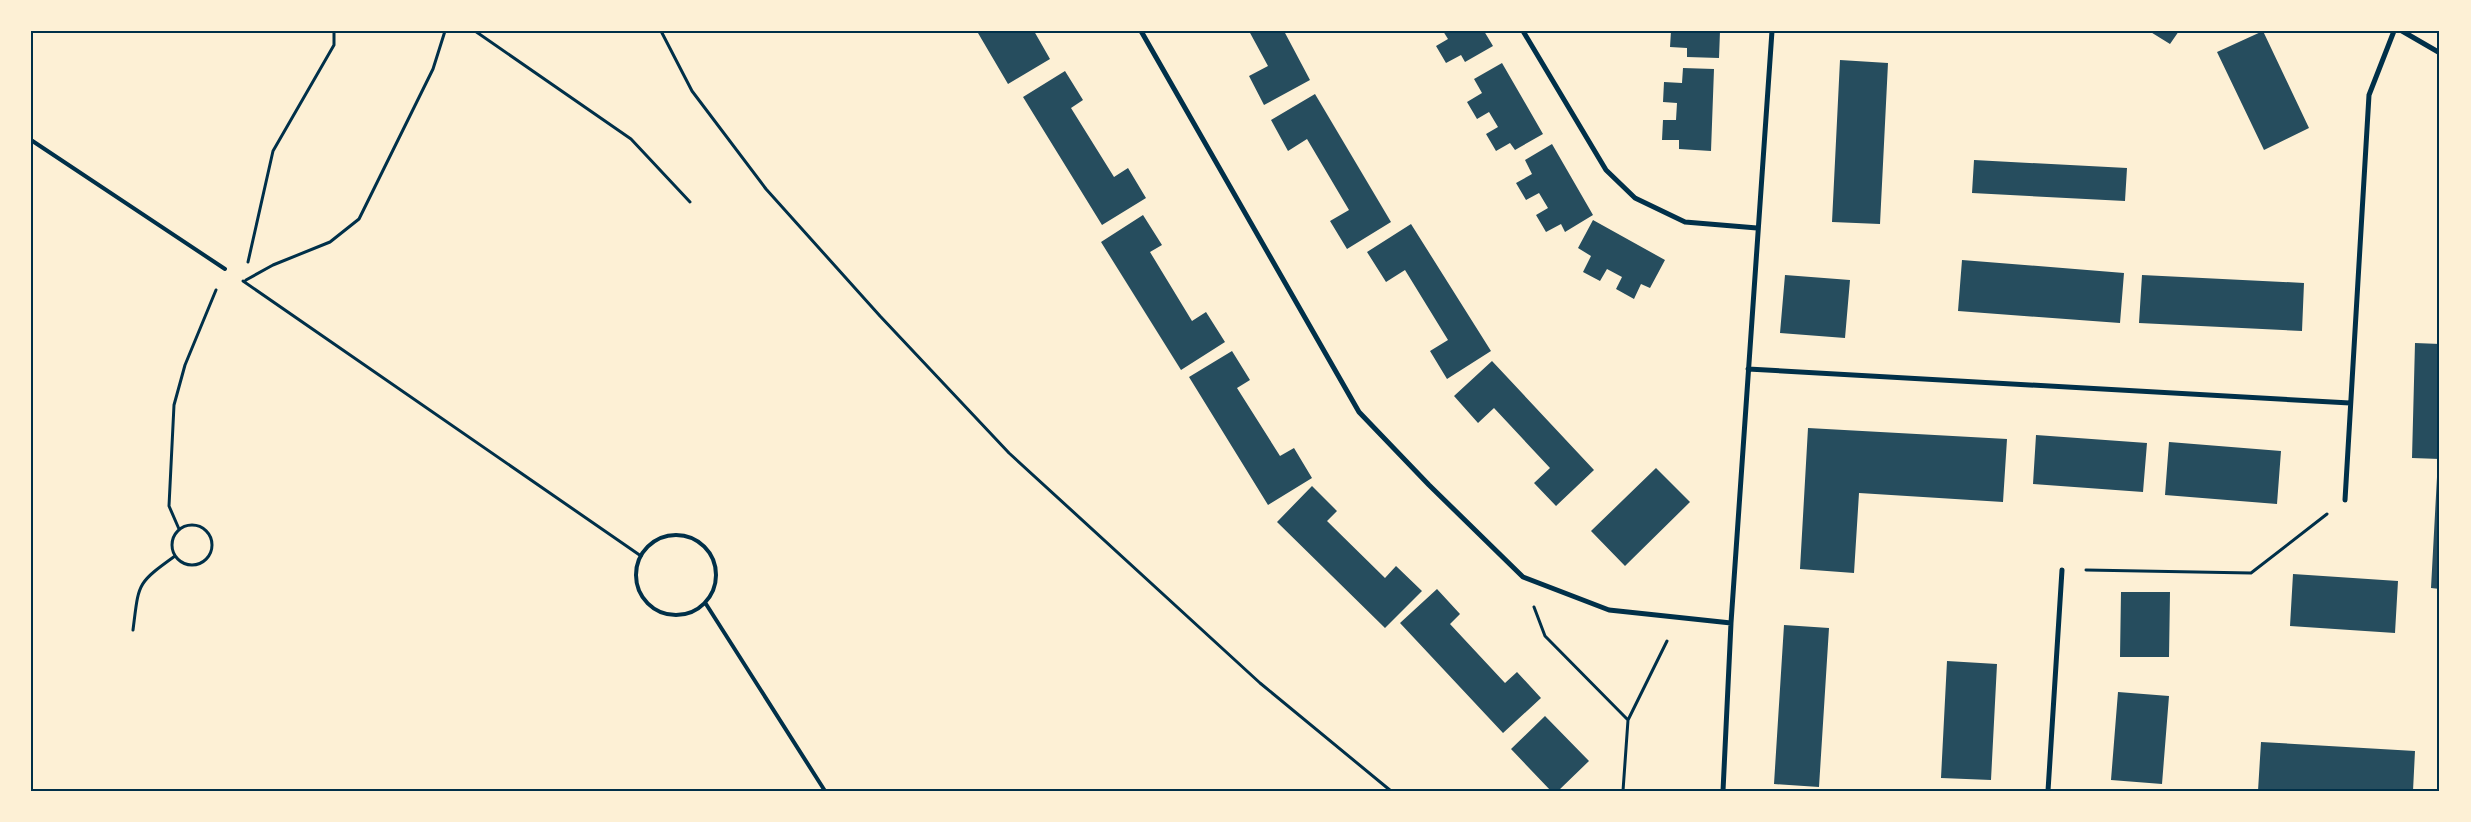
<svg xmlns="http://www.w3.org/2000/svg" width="2471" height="822" viewBox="0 0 2471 822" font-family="'Noto Sans',sans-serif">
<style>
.building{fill:#264d5e}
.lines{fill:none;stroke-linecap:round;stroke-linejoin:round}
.path{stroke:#003049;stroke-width:3}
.service{stroke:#003049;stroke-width:4}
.minor{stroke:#003049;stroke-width:5}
.neatline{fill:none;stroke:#003049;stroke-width:2}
</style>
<rect width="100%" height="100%" fill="#fdf0d5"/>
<path class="building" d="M981,31H1034L1050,59L1008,84L978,33Z
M1249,31H1284L1310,80L1264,105L1249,76L1268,66Z
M1443,31H1484L1493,46L1465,62L1461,55L1446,63L1436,46L1448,39Z
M1671,31H1720L1719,58L1687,57V48L1670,47Z
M2149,31H2179L2170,44Z
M2263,31L2309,128L2264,150L2217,52Z
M1840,60L1888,63L1880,224L1832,222Z
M1502,63L1543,134L1515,150L1510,143L1496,151L1486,134L1498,127L1489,112L1477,119L1467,102L1482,93L1474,79Z
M1683,68L1714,69L1711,151L1679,149V140H1662L1663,120H1676L1677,103L1663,102L1664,82L1682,83Z
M1065,71L1083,100L1071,108L1114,177L1128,168L1146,198L1102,225L1023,97Z
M1315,94L1391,222L1347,249L1330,221L1349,210L1307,139L1288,151L1271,120Z
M1552,144L1593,215L1565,232L1561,224L1546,232L1536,215L1548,208L1539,193L1526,200L1516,183L1532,174L1525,160Z
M1974,160L2127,168L2125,201L1972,193Z
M1143,215L1162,245L1150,252L1192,321L1206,312L1225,342L1181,370L1101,242Z
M1593,220L1665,260L1650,288L1641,284L1634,299L1616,289L1622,277L1607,269L1600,281L1583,272L1591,256L1578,248Z
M1411,224L1491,351L1447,379L1430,351L1448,340L1405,270L1386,282L1367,252Z
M1962,260L2124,273L2120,323L1958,311Z
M1785,275L1850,280L1845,338L1780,333Z
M2142,275L2304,283L2302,331L2139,323Z
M2415,343L2440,344V459L2412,458Z
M1232,351L1250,380L1237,388L1280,456L1294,448L1312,478L1268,505L1189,377Z
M1492,361L1594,470L1556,506L1534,483L1550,468L1494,408L1478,423L1454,396Z
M1808,428L2007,439L2003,502L1859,493L1854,573L1800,569Z
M2036,435L2147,443L2143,492L2033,484Z
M2169,442L2281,451L2277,504L2165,495Z
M1656,468L1690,502L1625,566L1591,531Z
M2437,477H2440V589L2431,588Z
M1312,486L1337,511L1327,521L1385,578L1396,566L1422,591L1385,628L1277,522Z
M2293,574L2398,581L2395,633L2290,626Z
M1437,589L1460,614L1450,624L1505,683L1517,672L1541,698L1503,733L1400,623Z
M2121,592H2170L2169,657H2120Z
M1784,625L1829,628L1819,787L1774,784Z
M1947,661L1997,664L1991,780L1941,778Z
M2118,692L2169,696L2162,784L2111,780Z
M1545,716L1589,761L1558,791H1551L1511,749Z
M2261,742L2415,751L2413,791H2258Z"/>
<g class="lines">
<path class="path" d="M475,31L631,139L690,202
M661,31L692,91L766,189L880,316L1009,453L1260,683L1391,791
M248,262L273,151L334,45V31
M246,280L273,265L330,242L359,219L433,69L445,31
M243,281L641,556
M172 545a20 20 0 1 1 40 0a20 20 0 1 1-40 0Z
M179,529L169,506L174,405L185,365L216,290
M2086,570L2251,573L2327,514
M1534,607L1545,636L1628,720
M133,630C139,583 136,584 175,556
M1623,791L1628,720L1667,641"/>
<path class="service" d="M31,140L225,269
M636 575a40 40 0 1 1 80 0a40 40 0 1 1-80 0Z
M706,604L825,791"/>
<path class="minor" d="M1141,31L1359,412L1429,485L1523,577L1609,610L1731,623
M1523,31L1606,170L1635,198L1685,222L1757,228
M2402,31L2440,53
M1748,369L2350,403
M2345,500L2369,95L2394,31
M1723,791L1731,623L1772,31
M2048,791L2062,570"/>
</g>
<rect width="2471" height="822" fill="none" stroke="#fdf0d5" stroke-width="65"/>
<rect x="32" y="32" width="2406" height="758" class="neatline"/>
</svg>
